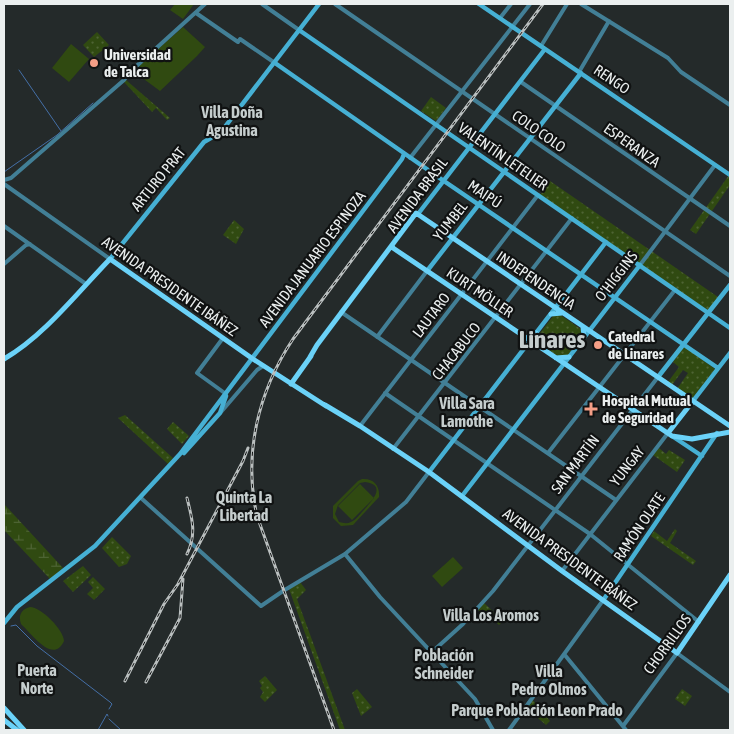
<svg xmlns="http://www.w3.org/2000/svg" width="734" height="734" viewBox="0 0 734 734" font-family="'Asap Condensed',sans-serif">
<style>
.grass{fill:url(#grass-dots)}
.wetland{fill:url(#wetland-marsh)}
.garden{fill:#304a11;fill-rule:evenodd}
.lines{fill:none;stroke-linecap:round;stroke-linejoin:round}
.stream{stroke:#446fa7;stroke-width:1}
.tertiary{stroke:#427f96;stroke-width:4}
.secondary{stroke:#46b0d4;stroke-width:4.5}
.primary{stroke:#6bd2f8;stroke-width:5}
.rail-casing{stroke:#babfbf;stroke-width:3}
.rail{stroke:#101212;stroke-width:1;stroke-dasharray:4;stroke-linecap:butt}
.poi-dot{fill:#f49e86;stroke:#101212;stroke-width:2}
.labels{text-anchor:middle;dominant-baseline:central;stroke-width:4.5;stroke-linejoin:round;paint-order:stroke}
.poi-label{font-size:15px;font-weight:bold;fill:#ebefef;stroke:#101212;text-anchor:start}
.street-label{font-size:15px;fill:#ebefef;stroke:#101212}
.neighbourhood-label{font-size:16px;font-weight:bold;fill:#c5cdcd;stroke:#101212}
.town-label{font-size:25px;font-weight:bold;fill:#c5cdcd;stroke:#101212}
</style>
<defs>
<pattern id="grass-dots" width="8" height="8" patternUnits="userSpaceOnUse" patternTransform="scale(1.25)"><rect width="8" height="8" fill="#304a11"/><path d="M2 2h.1M6 6h.1" fill="none" stroke="#4e6434" stroke-width="1.8" stroke-linecap="round"/></pattern>
<pattern id="wetland-marsh" width="20" height="14" patternUnits="userSpaceOnUse" patternTransform="scale(1.25)"><rect width="20" height="14" fill="#304a11"/><path d="M1 5h8M5 5V1M11 12h8M15 12V8" fill="none" stroke="#4e6434"/></pattern>
</defs>
<rect width="100%" height="100%" fill="#242a2a"/>
<path class="grass" d="M97,32L109,45L94,57L83,45Z
M126,80L170,118L167,120L156,108L152,112L124,82Z
M431,97L446,108L436,121L421,111Z
M729,175L730,176V185L696,234L690,230Z
M550,181L718,297L708,311L540,195Z
M234,220L244,229L236,244L223,235Z
M559,314L582,330L583,335L567,356L559,357L537,342V337L554,315Z
M683,348H686L715,369L692,399L677,389L688,373L683,370L672,385L668,382L679,367L673,362Z
M125,415L173,458L168,464L118,418Z
M173,422L189,436L182,444L167,429Z
M659,448L666,454L669,450L685,460L677,472L653,455Z
M675,529L677,531L670,543L696,561L693,565L651,536L654,531L667,541Z
M112,537L131,556L127,564L119,567L102,548Z
M83,566L91,575L73,592L63,581Z
M93,577L105,589L94,600L87,594L93,588L88,582Z
M300,582L306,590L297,599L345,730H340L289,589Z
M484,603L503,621L499,625L490,616L487,619L478,610Z
M265,676L277,690L265,702L260,697L263,692L260,688L262,686L259,681Z
M357,689L372,707L361,716L352,693Z
M682,689L692,696L685,706L675,699Z
M532,699L550,721L546,725L526,708Z"/>
<path class="wetland" d="M4,504L63,568L50,579L4,530Z"/>
<path class="garden" d="M175,4H194L183,19L170,10Z
M183,27L205,47L197,56L160,91L133,71Z
M71,44L89,59L69,82L52,68Z
M362,479C374,478 380,486 379,497L353,525L341,526L333,518V506L358,481ZM365,482C388,485 371,502 363,511C359,515 356,520 351,522C347,524 343,523 339,522L335,514L338,505L360,483Z
M360,484L374,498L352,520L338,506Z
M453,557L463,568L442,587L432,576Z
M30,607C41,607 64,630 64,641C53,665 31,633 21,624C18,616 21,609 30,607Z"/>
<g class="lines">
<path class="stream" d="M19,70L61,131
M4,172L57,135L93,103
M11,626L16,625L37,646L110,702L112,704L109,709
M109,719L121,730
M98,730L107,714L108,716"/>
<path class="tertiary" d="M262,4L299,30
M335,4L730,276
M581,4L668,58L681,72L730,105
M196,13L238,42L240,39L275,63
M500,18L511,4
M541,46L567,4
M579,72L609,21
M521,82L730,226
M410,158L530,4
M4,180L11,178L124,80L131,71L205,4
M4,184L110,259
M4,226L86,284
M4,264L26,245L30,244
M640,265L715,165
M341,312L616,500
M377,337L427,271
M223,338L197,373L226,394
M385,393L590,534L699,622
M221,412L257,370L263,366
M360,426L538,195
M393,449L572,218
M548,453L675,290
M141,498L261,606L283,591L345,554L406,502L429,472
M345,554L380,597L475,699L493,730
M562,571L668,433
M432,652L463,624L493,591L658,377
M564,654L626,730
M623,726L677,653L730,692
M509,730L604,599"/>
<path class="secondary" d="M479,4L730,175
M299,30L730,328
M275,63L441,179L718,368
M418,214L545,49
M110,259L204,142L221,132L319,4
M427,271L581,73
M658,377L730,285
M693,401L730,353
M672,436L702,456
M184,453L220,413L226,396
M429,472L606,242
M462,496L640,265
M604,599L717,433
M4,623L17,607L95,546L180,454L402,159L404,154"/>
<path class="primary" d="M392,245L393,248L672,436L692,439L730,432
M551,314L562,313
M583,327L584,337
M536,333L537,345
M310,357L317,345L416,213L730,426
M556,358L569,357
M4,359C44,336 78,292 110,259L253,359L326,406
M291,384L311,356
M325,405L360,426L429,472L562,571L677,653L730,575
M668,433L693,401
M4,708L24,730
M4,720L17,730"/>
<defs>
<path id="rail" d="M187,498C192,518 197,534 187,554
M125,681L164,604L178,584L243,461L248,448
M146,682L180,618L183,579
M334,730L257,516C243,454 258,392 293,339L543,4"/>
</defs>
<use href="#rail" class="rail-casing"/>
<use href="#rail" class="rail"/>
</g>
<g class="poi-dot">
<circle cx="94" cy="63" r="5"/>
<circle cx="598" cy="345" r="5"/>
<path d="M588.5 401.5h5v5h5v5h-5v5h-5v-5h-5v-5h5z"/>
</g>
<g class="labels">
<g class="poi-label">
<text x="104" y="54">Universidad<tspan x="104" dy="17">de Talca</tspan></text>
<text x="608" y="336">Catedral<tspan x="608" dy="17">de Linares</tspan></text>
<text x="602" y="400">Hospital Mutual<tspan x="602" dy="17">de Seguridad</tspan></text>
</g>
<g class="street-label">
<text transform="translate(612 79) rotate(34)">RENGO</text>
<text transform="translate(539 131) rotate(35)">COLO COLO</text>
<text transform="translate(632 145) rotate(35)">ESPERANZA</text>
<text transform="translate(503 156) rotate(35)">VALENTÍN LETELIER</text>
<text transform="translate(158 179) rotate(-51)">ARTURO PRAT</text>
<text transform="translate(485 194) rotate(34)">MAIPÚ</text>
<text transform="translate(417 195) rotate(-53)">AVENIDA BRASIL</text>
<text transform="translate(450 221) rotate(-52)">YUMBEL</text>
<text transform="translate(312 259) rotate(-53)">AVENIDA JANUARIO ESPINOZA</text>
<text transform="translate(616 276) rotate(-52)">O'HIGGINS</text>
<text transform="translate(536 280) rotate(34)">INDEPENDENCIA</text>
<text transform="translate(170 286) rotate(35)">AVENIDA PRESIDENTE IBÁÑEZ</text>
<text transform="translate(480 292) rotate(34)">KURT MÖLLER</text>
<text transform="translate(431 315) rotate(-53)">LAUTARO</text>
<text transform="translate(456 351) rotate(-52)">CHACABUCO</text>
<text transform="translate(575 464) rotate(-53)">SAN MARTÍN</text>
<text transform="translate(627 466) rotate(-52)">YUNGAY</text>
<text transform="translate(639 527) rotate(-56)">RAMÓN OLATE</text>
<text transform="translate(570 559) rotate(36)">AVENIDA PRESIDENTE IBÁÑEZ</text>
<text transform="translate(667 644) rotate(-54)">CHORRILLOS</text>
</g>
<g class="neighbourhood-label">
<text x="232" y="112">Villa Doña<tspan x="232" dy="18">Agustina</tspan></text>
<text x="467" y="403">Villa Sara<tspan x="467" dy="18">Lamothe</tspan></text>
<text x="244" y="497">Quinta La<tspan x="244" dy="18">Libertad</tspan></text>
<text x="491" y="615">Villa Los Aromos</text>
<text x="444" y="655">Población<tspan x="444" dy="18">Schneider</tspan></text>
<text x="37" y="670">Puerta<tspan x="37" dy="18">Norte</tspan></text>
<text x="549" y="671">Villa<tspan x="549" dy="18">Pedro Olmos</tspan></text>
<text x="537" y="710">Parque Población Leon Prado</text>
</g>
<g class="town-label">
<text x="552" y="339">Linares</text>
</g>
</g>
<rect width="734" height="734" fill="none" stroke="#ebefef" stroke-width="10"/>
</svg>
